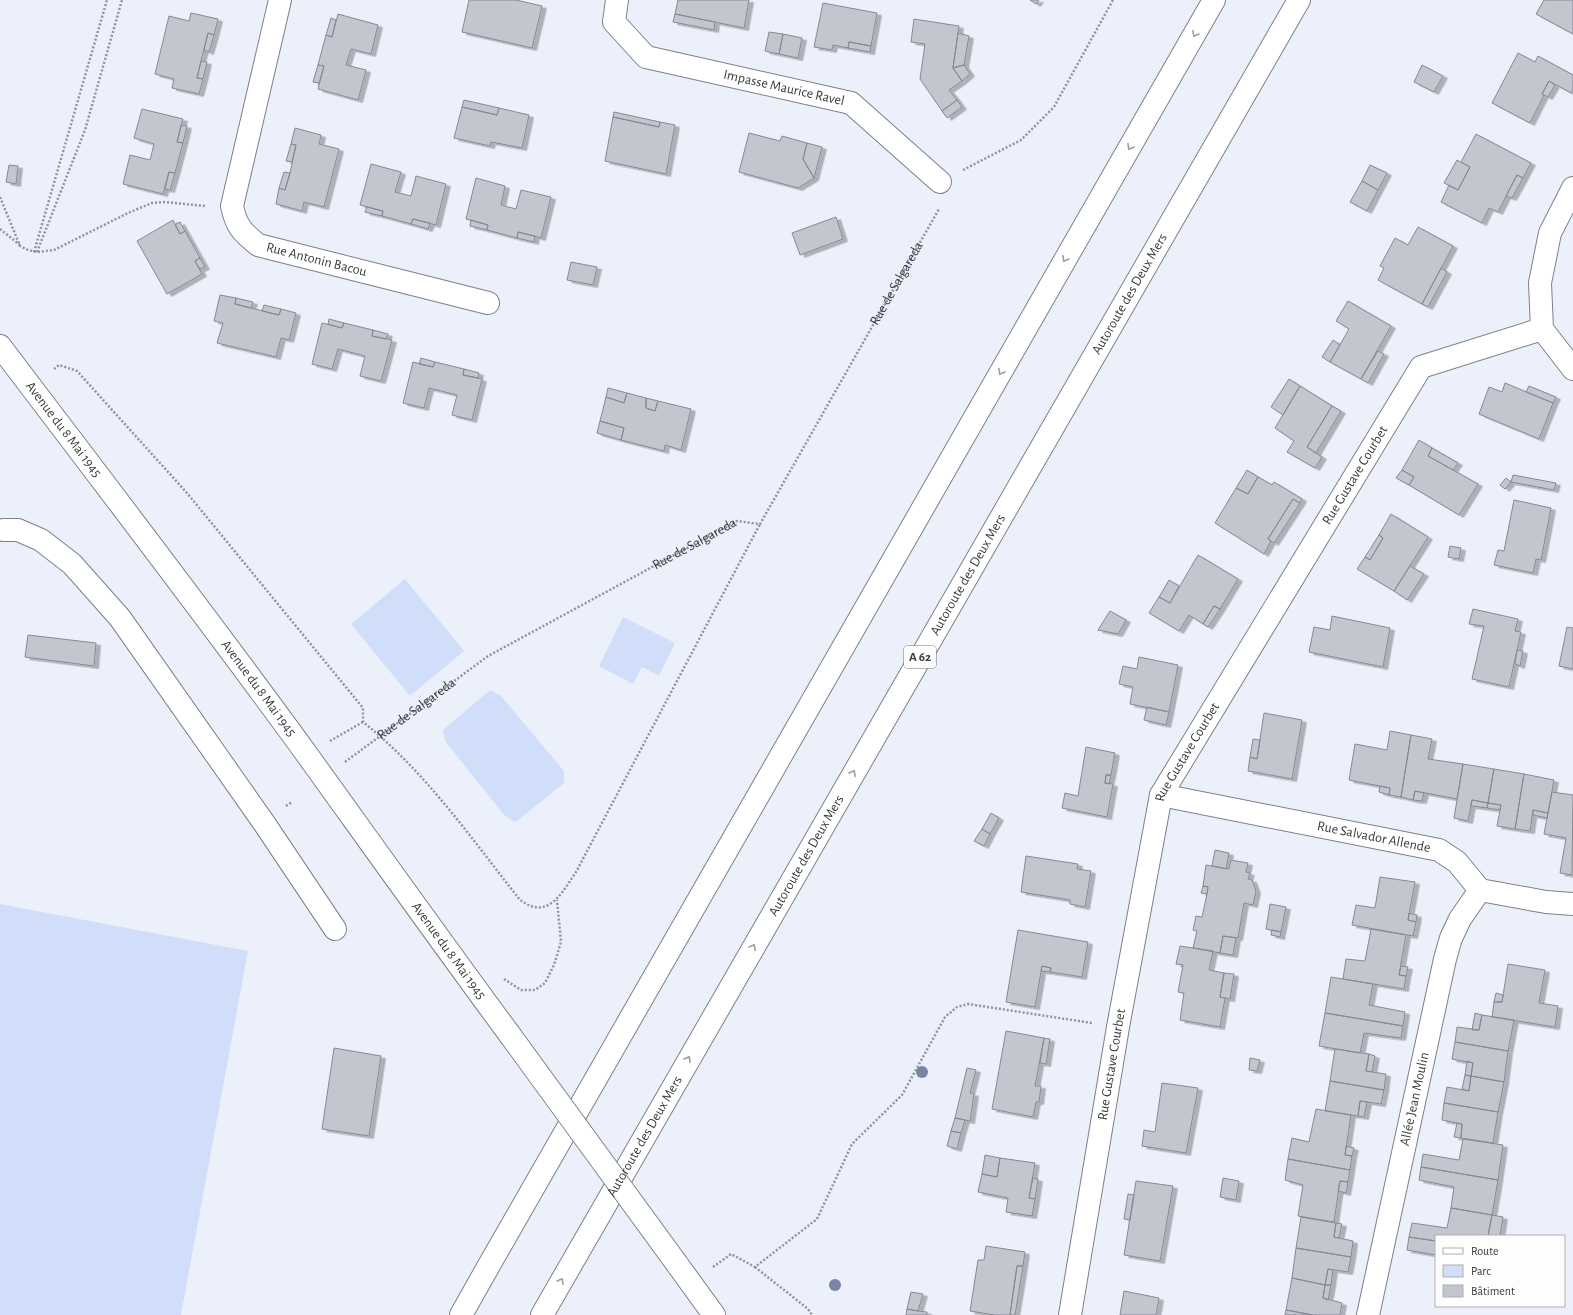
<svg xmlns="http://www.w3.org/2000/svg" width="1573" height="1315" viewBox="0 0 1573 1315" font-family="'Alegreya Sans',sans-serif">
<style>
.green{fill:#d1defa}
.building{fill:#c2c6cf;stroke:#858992;filter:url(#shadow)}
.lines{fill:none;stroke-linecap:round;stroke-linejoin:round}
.minor-casing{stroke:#7c8088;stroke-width:24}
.major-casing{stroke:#7c8088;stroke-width:24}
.highway-casing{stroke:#7c8088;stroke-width:24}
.path{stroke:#91939a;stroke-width:2.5;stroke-dasharray:2 2;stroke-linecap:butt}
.minor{stroke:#fff;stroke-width:22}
.major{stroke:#fff;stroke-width:22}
.highway{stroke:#fff;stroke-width:22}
.major-bridge-casing{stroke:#7c8088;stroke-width:24;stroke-linecap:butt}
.major-bridge{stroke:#fff;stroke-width:22}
.tree{fill:#7a85a4}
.oneway{stroke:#9c9d9f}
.labels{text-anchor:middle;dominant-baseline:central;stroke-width:4;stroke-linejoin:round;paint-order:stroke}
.shield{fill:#fdfdfd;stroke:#747578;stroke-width:1}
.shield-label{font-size:13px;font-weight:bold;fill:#3a3b3f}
.street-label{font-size:14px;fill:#3a3b3f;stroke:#fdfdfd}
</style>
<defs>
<filter id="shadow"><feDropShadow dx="4.5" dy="2.5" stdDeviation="0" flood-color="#0004"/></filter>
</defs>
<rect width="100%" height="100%" fill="#ecf0fa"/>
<path class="green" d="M405,579L464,651L410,696L351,624Z
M623,617L675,643L659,676L642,667L633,684L599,666Z
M490,690L501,696L564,771V783L516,822L505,816L445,741L443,730Z
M0,904L248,951L181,1315H0Z"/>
<path class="building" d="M469,0H516L542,6L532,48L462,32Z
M678,0H749L744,28L675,14Z
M1030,0H1039L1036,4Z
M1544,0H1573V34L1536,14Z
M823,3L877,13L871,46L849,42L848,48L833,45L832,50L814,47Z
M191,13L218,19L214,35L208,33L201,61L197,78L203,79L199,94L172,88L174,79L155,74L169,16L189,21Z
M338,14L378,25L371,54L351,49L346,65L366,70L358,100L318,89L324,66L318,65L326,35L332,37Z
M675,14L715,22L714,30L673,22Z
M331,18L336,20L332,37L326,35Z
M914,19L959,26L953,68L962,81L949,90L957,100L942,111L920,79L925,44L911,42Z
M769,32L783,34L779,54L765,51Z
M208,33L214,35L209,52L204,50Z
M958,33L969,36L964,65L953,68Z
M783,34L802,38L798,58L779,54Z
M849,42L871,46L870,52L848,48Z
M1518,53L1535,62L1538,56L1573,75V89L1571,93L1549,81L1542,94L1544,95L1530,123L1492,103Z
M201,61L207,62L203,79L197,78Z
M318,65L324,66L319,83L313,82Z
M964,65L970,74L962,81L953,68Z
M1422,65L1443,76L1434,92L1414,82Z
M1549,81L1555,85L1548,97L1542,94Z
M464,100L499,108L497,115L462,107Z
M957,100L962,107L947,118L942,111Z
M462,107L497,115L499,108L529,115L522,148L491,142L490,146L454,138Z
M142,109L183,119L177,142L183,143L175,173L169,172L163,194L123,184L130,155L150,160L154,144L134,138Z
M614,112L660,122L659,127L613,117Z
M613,117L659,127L660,122L675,125L666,174L605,161Z
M181,125L187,126L183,143L177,142Z
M295,128L321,135L319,144L339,149L324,207L304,202L302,211L276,204L279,188L285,190L290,173L296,145L291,144Z
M749,133L780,141L782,136L807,143L803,159L814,178L798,188L739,172Z
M1476,134L1531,163L1523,178L1517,175L1498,212L1489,208L1482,223L1441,202L1449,185L1458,190L1470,167L1461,162Z
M807,143L822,147L814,178L803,159Z
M291,144L296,145L292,162L286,161Z
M1457,160L1470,167L1458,190L1444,183Z
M371,164L401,172L395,192L411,196L416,176L446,184L436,225L413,219L411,224L382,216L383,211L360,205Z
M9,165L18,166L16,184L6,182Z
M1370,165L1387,173L1378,190L1362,181Z
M169,172L175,173L170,190L165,189Z
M284,172L290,173L285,190L279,188Z
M1517,175L1523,178L1512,198L1506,196Z
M476,178L505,186L501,205L516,209L521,190L551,197L541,238L518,232L517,238L487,230L488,225L466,219Z
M1362,181L1378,190L1367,211L1350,202Z
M367,207L383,211L382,216L365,212Z
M836,217L843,239L800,255L792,233Z
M413,219L430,223L428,229L411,224Z
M173,220L180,234L185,231L200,258L195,261L202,274L167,294L137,241Z
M471,220L488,225L487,230L470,226Z
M180,222L185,231L180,234L175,225Z
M1418,227L1453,246L1422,304L1378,280L1384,268L1380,266L1395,238L1408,245Z
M518,232L535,236L534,242L517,238Z
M200,258L205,267L200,269L195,261Z
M571,262L597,267L593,285L567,280Z
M1441,268L1447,272L1428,307L1422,304Z
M220,295L236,298L235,304L279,315L281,309L296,313L289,340L281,338L276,357L217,343L223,323L214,321Z
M236,298L253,302L251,308L235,304Z
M1348,301L1391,326L1361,379L1330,362L1349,329L1336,321Z
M264,305L281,309L279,315L262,311Z
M329,319L344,323L342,328L328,324Z
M322,323L342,328L344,323L373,330L372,336L392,340L381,381L360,376L365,356L338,349L332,369L312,364Z
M373,330L388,334L386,339L372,336Z
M1333,340L1340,345L1330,362L1322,357Z
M1378,351L1384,354L1368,383L1361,379Z
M421,358L435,362L433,367L419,364Z
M413,362L433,367L435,362L464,369L463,375L482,379L472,420L452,415L457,395L429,388L424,408L403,403Z
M464,369L479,373L478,378L463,375Z
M1289,379L1300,386L1283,415L1271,407Z
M1505,383L1553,403L1539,439L1479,414L1489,387L1502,392Z
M1300,386L1332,406L1307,447L1322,457L1315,468L1287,452L1294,441L1275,428Z
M1529,386L1556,397L1553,403L1526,392Z
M608,388L627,393L624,403L606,397Z
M627,393L646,398V408L655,411L658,401L691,409L681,450L665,445L664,451L621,440L624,428L600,421L606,397L624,403Z
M646,398L658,401L655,411L646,408Z
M1332,406L1341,411L1316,453L1307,447Z
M600,421L624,428L621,440L597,433Z
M1419,440L1432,448L1428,456L1478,484L1459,515L1409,485L1414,477L1402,470Z
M1432,448L1458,463L1453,470L1428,456Z
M1247,470L1258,477L1248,494L1236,488Z
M1402,470L1414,477L1409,485L1396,478Z
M1513,475L1556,483L1554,490L1511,482Z
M1258,477L1272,485L1274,482L1302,499L1300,503L1293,499L1268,539L1271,541L1264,554L1215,523L1236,488L1248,494Z
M1506,478L1511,482L1505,489L1500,485Z
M1293,499L1300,503L1274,543L1268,539Z
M1514,500L1551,508L1541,560L1536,559L1533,573L1494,565L1498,550L1504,551Z
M1391,514L1428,537L1394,591L1357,569L1365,557L1370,560L1383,538L1379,535Z
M1379,535L1383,538L1370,560L1365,557Z
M1450,546L1461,548L1459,559L1448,557Z
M1198,555L1238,579L1220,609L1214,606L1203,624L1189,615L1179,631L1149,613L1159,597L1170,603Z
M1410,566L1424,574L1407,600L1394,591Z
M1169,580L1179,586L1170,603L1159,597Z
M1214,606L1220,609L1208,627L1203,624Z
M1473,609L1518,619L1515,631L1521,632L1509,687L1472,679L1484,626L1469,624Z
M1110,611L1126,620L1118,634L1098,630Z
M1332,616L1390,628L1383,667L1309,652L1314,627L1330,630Z
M1567,627L1573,628V669L1559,666Z
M28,635L96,643L94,666L25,657Z
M1517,650L1523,651L1520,666L1515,664Z
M1139,657L1178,665L1169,712L1130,704L1133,687L1119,684L1123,666L1137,669Z
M1147,707L1169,712L1166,725L1144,720Z
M1264,713L1302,720L1292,779L1248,771L1250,757L1257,759Z
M1390,731L1411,735L1401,797L1389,795L1390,788L1349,780L1355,744L1387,750Z
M1411,735L1432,739L1428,759L1463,764L1457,799L1415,791L1413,800L1401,797Z
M1253,739L1260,740L1257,759L1250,757Z
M1086,747L1115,753L1111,775H1106L1105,783L1113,784L1107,817L1062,808L1065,793L1078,796Z
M1463,764L1494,769L1488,803L1472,800L1468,821L1454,818Z
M1494,769L1524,774L1515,829L1497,826L1501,805L1488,803Z
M1524,774L1554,780L1548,813L1533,810L1530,831L1515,829Z
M1106,775H1111L1109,784L1105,783Z
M1380,786L1390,788L1389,795L1379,792Z
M1415,791L1424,793L1422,801L1413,800Z
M1552,792L1573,795L1572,875L1560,873L1566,838L1544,834Z
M1472,800L1488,803L1487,808L1471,806Z
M1488,803L1501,805L1500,810L1487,808Z
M1533,810L1548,813L1547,818L1533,815Z
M991,813L999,818L990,834L982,829Z
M982,829L990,834L984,846L974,841Z
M1215,850L1229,853L1226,869L1212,866Z
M1026,856L1078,864L1077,869L1091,871L1085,907L1070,904V900L1021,892Z
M1231,860L1248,863L1246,872L1250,873L1248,879L1252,880L1256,891L1253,905L1244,903L1238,938L1223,936L1220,953L1193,948L1197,931L1193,930L1196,916L1202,917L1207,894L1208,887L1203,886L1206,865L1229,869Z
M1380,877L1415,882L1408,920L1416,922L1413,936L1352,925L1356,905L1375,908Z
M1203,886L1208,887L1207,894L1201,893Z
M1270,904L1286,907L1281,932L1266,929Z
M1409,913L1417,915L1416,922L1408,920Z
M1371,929L1406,935L1399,975L1406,976L1404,989L1343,979L1346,959L1365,961Z
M1018,930L1088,942L1082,977L1050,972L1051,968L1042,966L1035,1007L1006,1002Z
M1272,930L1281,932L1280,937L1271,935Z
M1223,936L1236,938L1233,955L1220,953Z
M1180,946L1213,951L1209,970L1224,973L1220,997L1225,998L1220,1027L1180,1020L1184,993L1178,992L1183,965L1176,964Z
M1508,964L1545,970L1539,1003L1558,1006L1555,1027L1492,1017L1494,1002H1502Z
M1042,966L1051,968L1050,972L1041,971Z
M1401,966L1408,967L1406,976L1399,975Z
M1224,973L1234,974L1230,999L1220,997Z
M1331,977L1373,984L1369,1005L1405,1012L1403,1026L1325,1013Z
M1496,993L1503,995L1502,1002H1494Z
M1325,1013L1403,1026L1401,1038L1364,1033L1360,1053L1319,1046Z
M1475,1013L1482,1015L1479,1030H1472Z
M1482,1015L1514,1020L1508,1051L1455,1042L1457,1027L1479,1030Z
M1006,1031L1044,1038L1035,1086H1041L1039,1102H1036L1033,1117L992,1109Z
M1044,1038L1050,1039L1046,1064L1040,1063Z
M1455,1042L1508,1051L1504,1082L1471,1076L1473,1063L1452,1059Z
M334,1048L381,1056L369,1136L322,1129Z
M1335,1049L1369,1054L1366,1071L1386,1074L1384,1090L1330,1081Z
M1369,1054L1375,1056L1372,1072L1366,1071Z
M1250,1058L1260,1060L1257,1071L1249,1070Z
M1467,1061L1473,1063L1471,1076L1465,1075Z
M967,1068L976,1070L970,1093L974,1094L970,1121L955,1118Z
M1465,1075L1471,1076L1469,1091L1462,1089Z
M1471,1076L1504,1082L1498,1112L1444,1103L1447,1087L1469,1091Z
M1330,1081L1384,1090L1381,1104L1360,1101L1358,1116L1325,1111Z
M1162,1083L1198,1088L1186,1153L1142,1146L1144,1130L1155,1132Z
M1360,1101L1367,1102L1364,1117L1358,1116Z
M1444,1103L1498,1112L1493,1143L1461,1138L1462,1124L1442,1120Z
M1316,1109L1351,1115L1345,1155L1352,1156L1350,1170L1288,1159L1292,1138L1309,1142Z
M955,1118L965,1120L961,1133L951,1131Z
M1457,1123L1462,1124L1461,1138L1454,1137Z
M951,1131L961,1133L957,1149L947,1146Z
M1463,1139L1503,1145L1498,1180L1421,1167L1423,1154L1459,1160Z
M1346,1146L1354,1148L1352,1156L1345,1155Z
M985,1155L1000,1158L997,1177L982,1174Z
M1000,1158L1035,1163L1029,1198L1035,1199L1032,1216L1006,1212L1008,1198L978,1192L982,1174L997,1177Z
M1288,1159L1350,1170L1348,1182L1340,1181L1334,1222L1298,1216L1303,1185L1285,1180Z
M1421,1167L1498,1180L1492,1215L1451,1208L1454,1187L1419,1180Z
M1033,1178L1038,1179L1035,1199L1029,1198Z
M1223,1178L1239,1181L1236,1200L1220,1197Z
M1136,1181L1173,1186L1160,1261L1124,1255Z
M1340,1181L1348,1182L1346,1193L1338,1191Z
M1128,1194L1134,1195L1130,1220L1124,1219Z
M1451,1208L1492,1215L1488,1236H1436V1241L1409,1237L1412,1223L1447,1228Z
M1492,1215L1503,1217L1500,1236H1488Z
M1301,1217L1336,1223L1334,1237L1353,1241L1351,1257L1296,1248Z
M1336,1223L1342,1224L1339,1238L1334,1237Z
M1409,1237L1436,1241V1255L1407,1250Z
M986,1246L1025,1252L1023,1266H1017L1010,1315H995L970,1311L978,1260H984Z
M1296,1248L1351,1257L1348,1272L1328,1269L1325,1285L1292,1278Z
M1017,1266H1023L1015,1315H1010Z
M1328,1269L1333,1270L1331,1285H1325Z
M1292,1278L1325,1285L1323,1298L1342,1303L1340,1315H1313L1286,1310Z
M1325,1285H1331L1328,1300L1323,1298Z
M1124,1291L1159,1298L1156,1315H1120Z
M911,1292L923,1294L918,1311L907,1309Z
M907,1309L918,1311L927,1312V1315H906Z
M1286,1310L1313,1315H1285Z"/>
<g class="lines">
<defs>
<g id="minor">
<path id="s2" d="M280,0L232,206C236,226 242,232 258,245L488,303"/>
<path id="s3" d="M617,0L614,22L646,57L851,103L940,182"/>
<path d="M1573,188L1550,233L1540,283L1542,329L1573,369"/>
<path d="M3,530H18L41,540L72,564L120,618L264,823L335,929"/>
<path id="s4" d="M1161,795L1439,850L1457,862L1480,890L1546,902L1573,904"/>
<path id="s5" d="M1070,1315L1118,1027L1161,795L1421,367L1542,329"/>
<path id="s6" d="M1368,1315L1445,959L1451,938L1460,919L1480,890"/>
</g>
<g id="major">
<path id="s7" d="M0,346C103,482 208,618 308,756C375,849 442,943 510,1035"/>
<path d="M677,1264L714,1315"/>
</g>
<g id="highway">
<path d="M461,1315L488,1267L1214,0"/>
<path id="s8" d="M542,1315L1299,0"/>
</g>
</defs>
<use href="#minor" class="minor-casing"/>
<use href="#major" class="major-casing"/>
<use href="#highway" class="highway-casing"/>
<g class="path">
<path d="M963,170L1021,140L1054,107L1113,0"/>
<path d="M0,197L20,246L28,250L37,252L54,250L128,213L152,203L165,202L205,206"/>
<path d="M0,229L20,245"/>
<path d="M34,252L107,0"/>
<path d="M37,252L85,130L122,0"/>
<path d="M54,369L59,365L77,371L187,493L363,708V722C425,771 471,838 520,900C524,902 527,905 531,906C553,914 566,886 576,872L760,524"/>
<path d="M330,741L363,722"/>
<path id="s1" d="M345,762L488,656L737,521L760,524L939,209"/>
<path d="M286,806L292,802"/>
<path d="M504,979L521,990H535L545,983L554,965L561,942L557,900"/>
<path d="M713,1267L731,1254L755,1267L817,1219L852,1144L902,1095L945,1017L957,1007L968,1004L1092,1023"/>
<path d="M755,1267L808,1309L812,1315"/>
</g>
<use href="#minor" class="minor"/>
<use href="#major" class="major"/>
<use href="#highway" class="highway"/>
<defs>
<path id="major-bridge" d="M510,1035L677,1264"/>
</defs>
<use href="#major-bridge" class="major-bridge-casing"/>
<use href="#major-bridge" class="major-bridge"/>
</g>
<g class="tree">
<circle cx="922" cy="1072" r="6"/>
<circle cx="835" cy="1285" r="6"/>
</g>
<defs><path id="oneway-chevron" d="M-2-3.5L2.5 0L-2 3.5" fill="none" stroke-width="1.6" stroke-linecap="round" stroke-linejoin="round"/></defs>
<g class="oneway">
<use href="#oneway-chevron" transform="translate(1195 34) rotate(120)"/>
<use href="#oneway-chevron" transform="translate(1130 147) rotate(120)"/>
<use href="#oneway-chevron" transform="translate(1065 259) rotate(120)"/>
<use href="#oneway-chevron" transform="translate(1001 372) rotate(120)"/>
<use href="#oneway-chevron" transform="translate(853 773) rotate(-60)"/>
<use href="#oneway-chevron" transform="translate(753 947) rotate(-60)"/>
<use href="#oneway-chevron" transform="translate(688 1059) rotate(-60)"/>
<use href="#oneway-chevron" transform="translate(561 1281) rotate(-60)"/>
</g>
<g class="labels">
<rect class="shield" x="904" y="646" width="32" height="22" rx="3"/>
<g class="shield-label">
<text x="920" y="657">A 62</text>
</g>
<g class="street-label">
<text stroke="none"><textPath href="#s3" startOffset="211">Impasse Maurice Ravel</textPath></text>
<text stroke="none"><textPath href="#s2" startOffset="320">Rue Antonin Bacou</textPath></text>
<text stroke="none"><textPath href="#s1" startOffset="761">Rue de Salgareda</textPath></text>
<text stroke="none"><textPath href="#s8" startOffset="1178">Autoroute des Deux Mers</textPath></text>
<text stroke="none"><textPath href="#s7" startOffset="105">Avenue du 8 Mai 1945</textPath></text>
<text stroke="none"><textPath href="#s5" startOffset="902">Rue Gustave Courbet</textPath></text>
<text stroke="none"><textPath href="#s1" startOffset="413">Rue de Salgareda</textPath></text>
<text stroke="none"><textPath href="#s8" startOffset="854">Autoroute des Deux Mers</textPath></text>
<text stroke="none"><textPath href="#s7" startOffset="429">Avenue du 8 Mai 1945</textPath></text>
<text stroke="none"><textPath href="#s1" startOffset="89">Rue de Salgareda</textPath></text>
<text stroke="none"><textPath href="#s5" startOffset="578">Rue Gustave Courbet</textPath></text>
<text stroke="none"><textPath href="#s4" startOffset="217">Rue Salvador Allende</textPath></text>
<text stroke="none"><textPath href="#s8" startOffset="530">Autoroute des Deux Mers</textPath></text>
<text stroke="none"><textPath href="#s7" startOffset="753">Avenue du 8 Mai 1945</textPath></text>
<text stroke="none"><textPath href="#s5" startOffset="254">Rue Gustave Courbet</textPath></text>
<text stroke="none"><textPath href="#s6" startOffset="221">Allée Jean Moulin</textPath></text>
<text stroke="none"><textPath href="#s8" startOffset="206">Autoroute des Deux Mers</textPath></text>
</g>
</g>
<rect x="1435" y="1235" width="130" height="72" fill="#fdfdfd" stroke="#afafb1"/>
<rect x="1443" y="1248" width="20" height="6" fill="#ffffff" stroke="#afafb1"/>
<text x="1471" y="1255" font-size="12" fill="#3a3b3f">Route</text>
<rect x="1443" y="1265" width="20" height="12" fill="#d1defa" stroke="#afafb1"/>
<text x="1471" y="1275" font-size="12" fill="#3a3b3f">Parc</text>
<rect x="1443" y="1285" width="20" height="12" fill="#c2c6cf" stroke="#afafb1"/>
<text x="1471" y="1295" font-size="12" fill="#3a3b3f">Bâtiment</text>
</svg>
